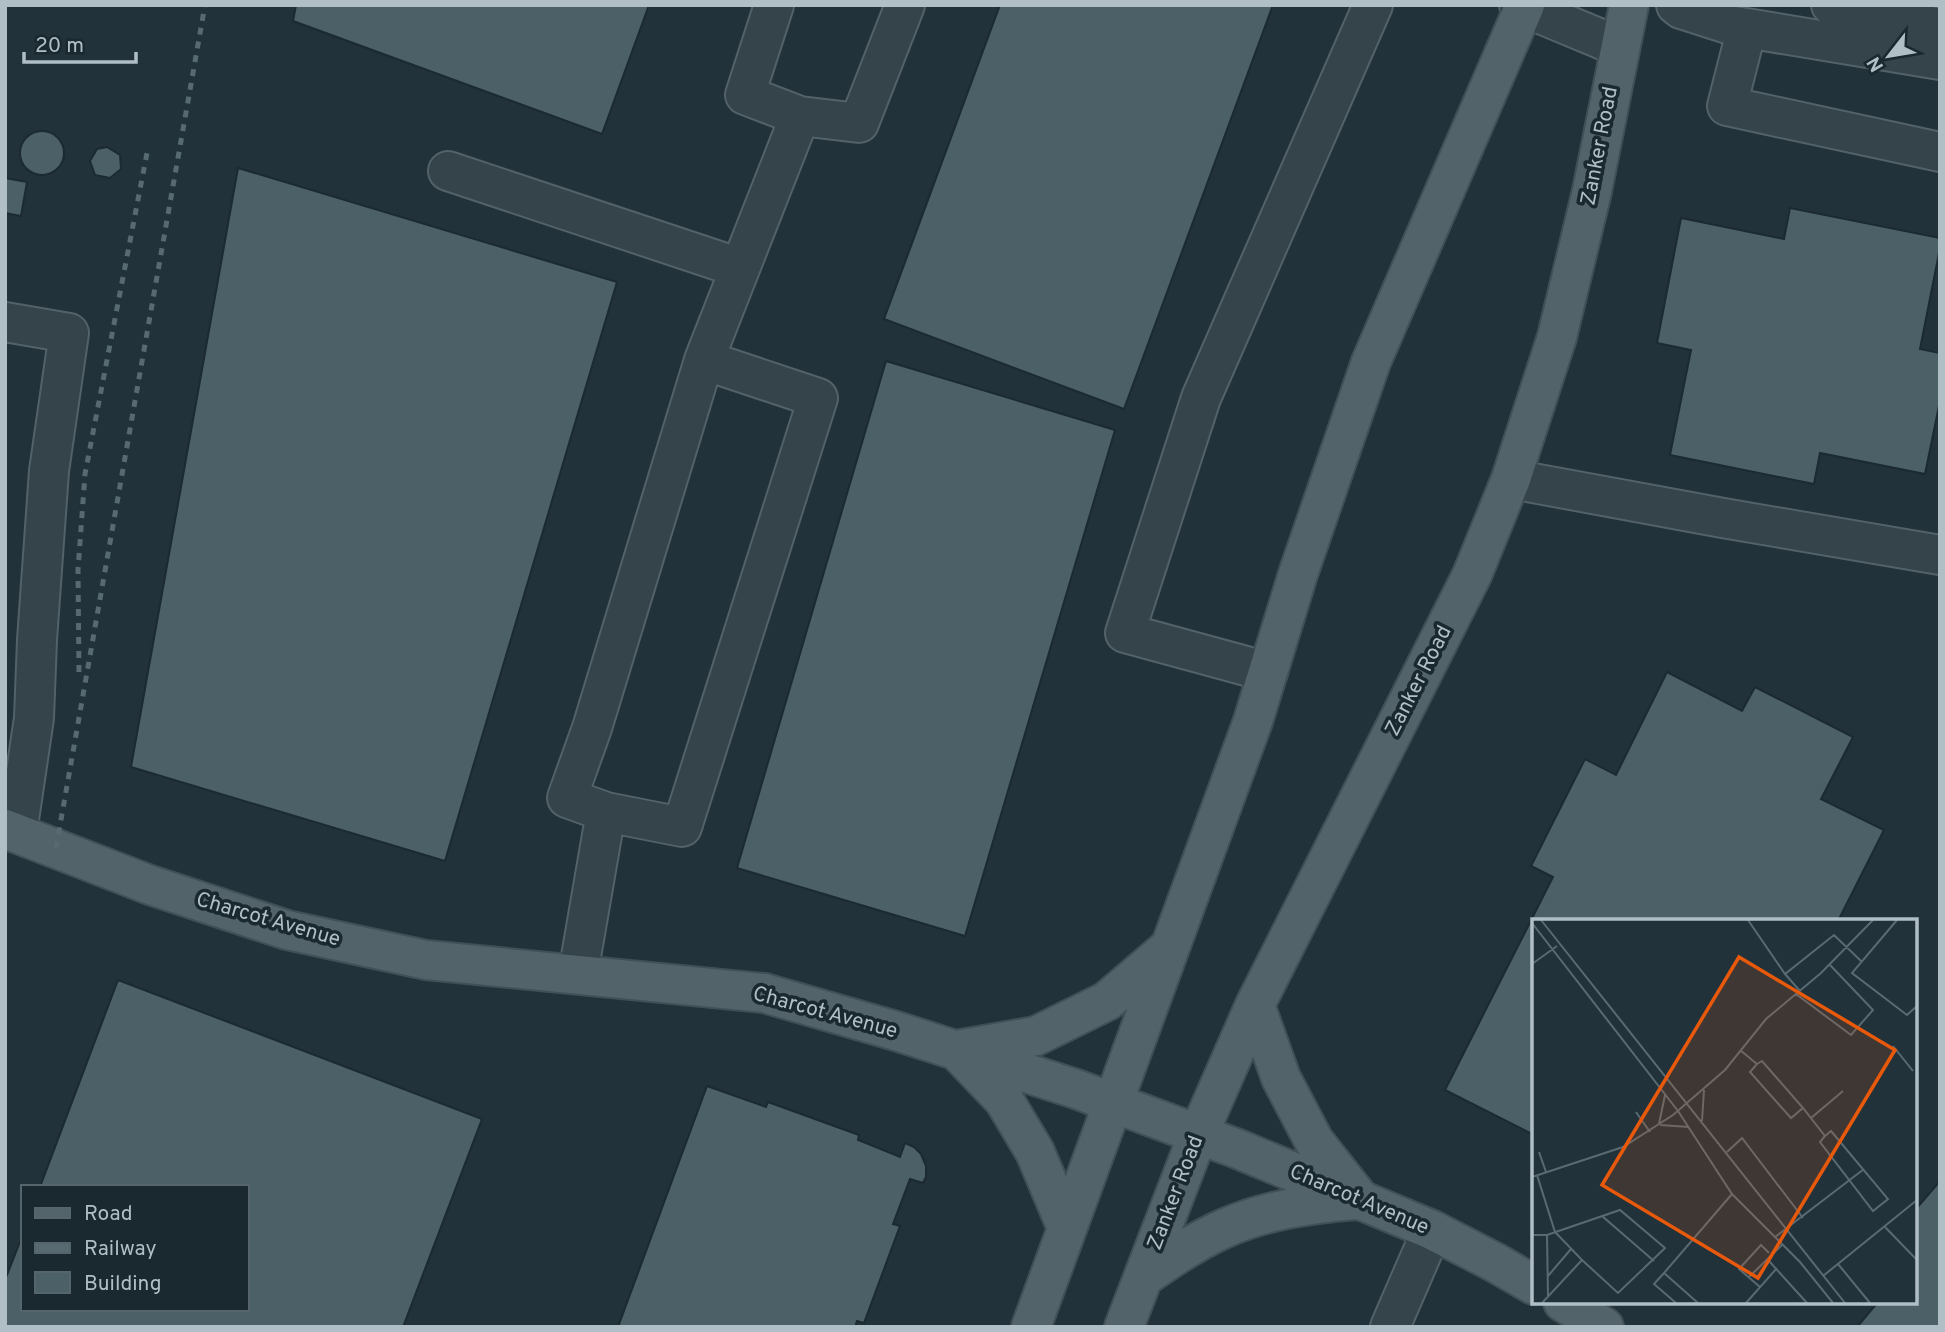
<svg xmlns="http://www.w3.org/2000/svg" width="1945" height="1332" viewBox="0 0 1945 1332" font-family="Overpass,sans-serif">
<style>
.building{fill:#4c6068;stroke:#1c2a31;stroke-width:2}
.lines{fill:none;stroke-linecap:round;stroke-linejoin:round}
.minor-casing{stroke:#536168;stroke-width:42}
.major-casing{stroke:#414f56;stroke-width:42}
.minor{stroke:#35434a;stroke-width:38}
.major{stroke:#53636a;stroke-width:38}
.rail{stroke:#576971;stroke-width:5;stroke-dasharray:7 7;stroke-linecap:butt}
.labels{text-anchor:middle;dominant-baseline:central;stroke-width:7;stroke-linejoin:round;paint-order:stroke}
.street-label{font-size:21px;fill:#b0bfc6;stroke:#1a282f}
.inset-road{fill:none;stroke:#5a6a72;stroke-width:2}
.view{fill:#e8590c;fill-opacity:0.15;stroke:#e8590c;stroke-width:3.5}
.inset-edge{fill:none;stroke:#b0bfc6;stroke-width:3.5}
</style>
<rect width="100%" height="100%" fill="#21323a"/>
<path class="building" d="M296,5H649L602,134L293,21Z
M1000,5H1273L1124,409L884,319Z
M20 153a22 22 0 1 1 44 0a22 22 0 1 1-44 0Z
M107,147L120,155L121,169L110,178L95,175L90,161L97,149Z
M238,168L617,282L445,861L131,767Z
M5,178L27,182L21,216L5,213Z
M1790,208L1940,238V248L1920,349L1940,353V401L1925,474L1820,453L1814,484L1670,455L1691,350L1657,343L1681,218L1784,239Z
M886,361L1115,430L965,936L737,868Z
M1667,672L1742,711L1755,687L1853,737L1821,799L1884,830L1838,921H1534V1135L1445,1090L1553,877L1531,866L1585,759L1616,775Z
M118,980L482,1119L403,1327H5V1280L23,1234V1309H247V1187H40Z
M707,1086L766,1107L768,1102L859,1135L858,1140L900,1157L905,1143L914,1147L921,1154L926,1166V1177L923,1183L910,1179L893,1224L900,1226L864,1323L857,1321L855,1327H618Z
M1940,1181V1327H1857L1878,1302H1915V1210Z"/>
<g class="lines">
<defs>
<path id="minor" d="M774,5L745,95L800,116L859,123L905,5
M1519,5L1620,47
M1676,5L1681,9L1734,26L1940,60
M1831,5L1940,28
M1747,28L1727,106L1940,152
M448,171L740,268
M5,322L69,333L49,471L37,640L34,718L17,833
M1511,479L1723,518L1940,555
M1268,672L1125,633L1201,398L1373,5
M606,812L567,798L592,728L704,360
M578,974L606,812L682,827L818,398L704,360L800,116
M1390,1327L1432,1230"/>
<path id="major" d="M5,829L150,885L287,930L426,960L764,993L896,1031L1076,1089L1238,1149L1432,1230L1496,1263L1534,1285
M1255,1005L1281,1078L1314,1141L1359,1198
M962,1049L1036,1036L1107,1001L1170,947
M960,1054L1004,1100L1035,1152L1067,1228
M1144,1277C1169,1259 1194,1242 1223,1229C1265,1210 1310,1204 1355,1200
M1563,1302L1604,1327
M1031,1327L1253,721L1298,574L1371,362L1525,5
M1124,1327L1198,1135L1255,1005L1472,575L1511,479L1557,337L1592,191L1629,5"/>
</defs>
<use href="#minor" class="minor-casing"/>
<use href="#major" class="major-casing"/>
<use href="#minor" class="minor"/>
<use href="#major" class="major"/>
<path class="rail" d="M79,672L78,570L85,474L147,153
M56,848L205,5"/>
</g>
<g class="labels">
<g class="street-label">
<text transform="translate(1600 146) rotate(-79)">Zanker Road</text>
<text transform="translate(1419 681) rotate(-63)">Zanker Road</text>
<text transform="translate(268 920) rotate(16)">Charcot Avenue</text>
<text transform="translate(825 1013) rotate(15)">Charcot Avenue</text>
<text transform="translate(1176 1193) rotate(-69)">Zanker Road</text>
<text transform="translate(1359 1200) rotate(23)">Charcot Avenue</text>
</g>
</g>
<g transform="translate(1532 919)">
<rect width="385" height="385" fill="#21323a"/>
<path class="inset-road" d="M9,1L313,384M216,1L253,55L302,16L329,42M365,1L320,54L375,96L385,87M0,4L146,192L200,275L268,343L301,384M0,45L25,27M253,55L268,72M264,75L319,116L341,91L298,46M361,127L381,152M208,131L225,145L218,153L259,199L271,189L293,217L299,212L356,280L341,292L288,223L293,217M225,145L230,142L271,189M104,193L118,213M279,199L311,172M170,202L172,171M127,205L133,176M128,206L157,208M7,233L14,253M195,233L210,219L271,299M5,256L23,313L50,341M0,258L91,228L141,196L193,151L234,100L289,54L341,1M70,297L122,342M353,308L385,341M0,316H15L88,291L133,329L86,374L50,341L10,384M15,316L16,378M243,318L332,250M237,342L275,384M306,345L338,384M132,354L122,365L144,384M16,357L39,330M291,357L385,281M217,358L251,325M228,368L207,350L229,326L237,334M166,384L132,354L200,275M214,384L245,349"/>
<path class="view" d="M207,38L363,131L226,359L70,266Z"/>
<rect width="385" height="385" class="inset-edge"/>
</g>
<rect width="1945" height="1332" fill="none" stroke="#b0bfc6" stroke-width="14"/>
<rect x="21" y="1185" width="228" height="126" fill="#1a282f" stroke="#56646b" stroke-width="2"/>
<rect x="35" y="1208" width="35" height="10" fill="#53636a" stroke="#56646b" stroke-width="2"/>
<text x="84" y="1220" font-size="21" fill="#b0bfc6">Road</text>
<rect x="35" y="1243" width="35" height="10" fill="#576971" stroke="#56646b" stroke-width="2"/>
<text x="84" y="1255" font-size="21" fill="#b0bfc6">Railway</text>
<rect x="35" y="1272" width="35" height="21" fill="#4c6068" stroke="#56646b" stroke-width="2"/>
<text x="84" y="1290" font-size="21" fill="#b0bfc6">Building</text>
<g transform="translate(1889 56) rotate(239)" stroke="#1a282f" stroke-width="5" paint-order="stroke">
<path d="M0-5L12 26L0 18L-12 26Z" fill="#b0bfc6"/>
<text y="-10" font-size="19" font-weight="bold" text-anchor="middle" fill="#b0bfc6">N</text>
</g>
<path d="M24 52v10h112v-10" fill="none" stroke="#b0bfc6" stroke-width="3.5"/>
<text x="35" y="52" font-size="21" fill="#b0bfc6" stroke="#1a282f" stroke-width="5" paint-order="stroke">20 m</text>
</svg>
